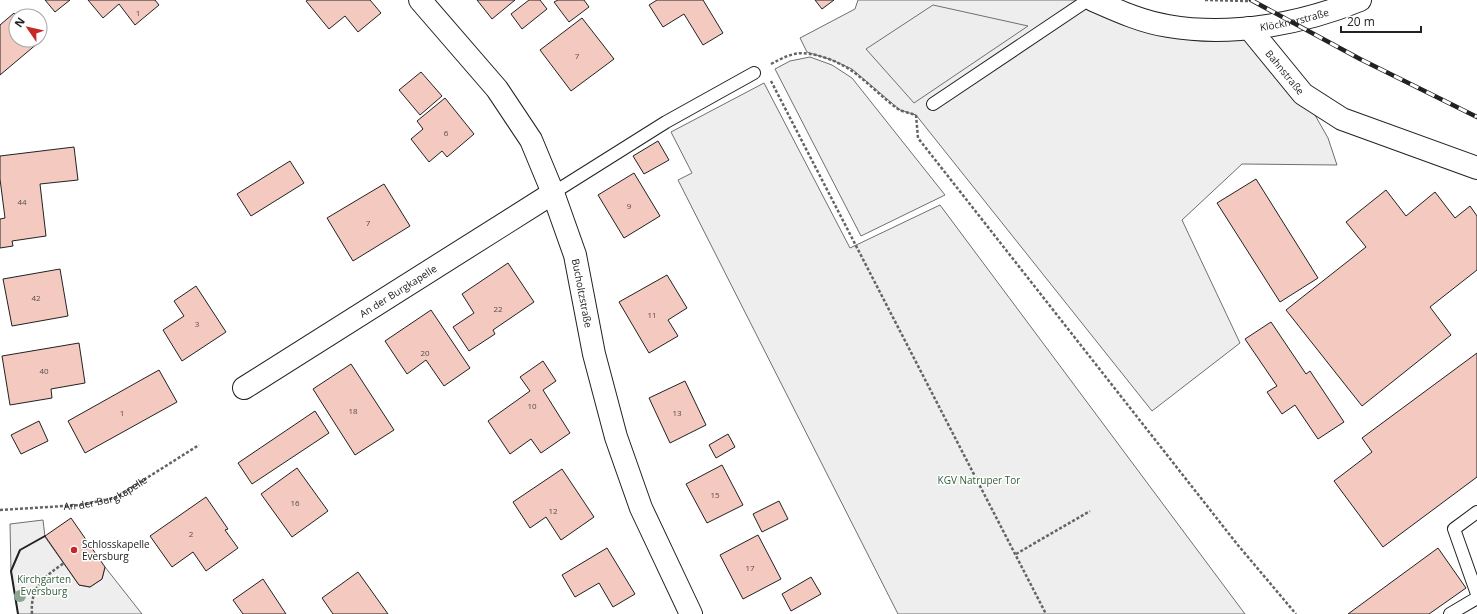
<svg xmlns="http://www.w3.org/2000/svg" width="1477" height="614" viewBox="0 0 1477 614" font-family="'Open Sans',sans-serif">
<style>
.green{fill:#eee;stroke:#6f6f6f}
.parking{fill:#ededed;stroke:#6f6f6f}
.building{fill:#f3c9c0;stroke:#222}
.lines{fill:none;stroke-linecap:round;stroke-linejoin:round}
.service-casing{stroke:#222;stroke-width:14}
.minor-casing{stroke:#222;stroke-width:24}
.path{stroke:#646464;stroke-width:2.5;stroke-dasharray:3 2;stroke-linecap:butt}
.service{stroke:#fff;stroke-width:12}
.minor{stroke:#fff;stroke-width:22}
.rail-casing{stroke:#222;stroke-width:4.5}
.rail{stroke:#fff;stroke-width:3;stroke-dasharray:9;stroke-linecap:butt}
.wall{stroke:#222;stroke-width:2}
.tree{fill:#8da692}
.poi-dot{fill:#c62828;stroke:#fff;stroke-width:1.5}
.labels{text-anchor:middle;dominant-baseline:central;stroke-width:3;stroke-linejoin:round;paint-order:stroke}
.number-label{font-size:8px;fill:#564c4a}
.street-label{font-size:10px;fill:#222;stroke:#fff}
.park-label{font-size:10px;fill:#2f5e38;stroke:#fff}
.poi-label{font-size:10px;fill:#222;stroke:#fff;text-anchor:start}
</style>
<rect width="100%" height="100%" fill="#fff"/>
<path class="green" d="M858,0H1093L1128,16L1249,28L1303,94L1328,138L1337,165L1242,164L1182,220L1240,343L1152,411L916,115L900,110L852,69L832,60L807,52L800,38L855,9Z
M810,57L832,65L852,78L945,195L861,236L775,69L790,61Z
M764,83L850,248L940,205L1245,614H898L678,180L692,173L671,132Z
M43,520L45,537L79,585L90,587L102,579L105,567L142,614H18L11,571L10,524Z"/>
<path class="parking" d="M933,5L1028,26L914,103L866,49Z"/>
<path class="building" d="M45,0H70L55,12Z
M88,0H155L159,5L135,25L119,4L103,18Z
M308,0H370L381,13L358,32L345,16L329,29L306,1Z
M477,0H515L492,19Z
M529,0H540L547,9L522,29L511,14Z
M558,0H584L589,7L569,22L554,2Z
M657,0H703L723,33L703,45L684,14L663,27L649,5Z
M815,0H834L822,9Z
M14,13L16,16V40H35L38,43L0,75V25Z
M582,18L614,59L571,91L540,50Z
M421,72L442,96L420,115L399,90Z
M445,98L474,134L447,157L442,151L429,162L411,139L423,129L417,121Z
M658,141L669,160L644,174L633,156Z
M74,147L78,180L40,184L46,236L12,241L13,246L0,248V219L5,218L0,179V156Z
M290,161L304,183L251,216L237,194Z
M634,173L660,216L624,238L598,195Z
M1256,179L1318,278L1280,302L1217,203Z
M384,184L410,226L353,261L327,218Z
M1386,190L1406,216L1435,192L1455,218L1470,206L1477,216V270L1430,307L1451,335L1362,406L1286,310L1366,247L1346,222Z
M508,263L534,302L493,330L495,334L469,351L453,327L474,313L462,294Z
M60,269L68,316L12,326L3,279Z
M667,275L687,308L668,320L678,336L649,353L619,302Z
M196,286L226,332L182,361L163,330L184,316L174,301Z
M431,310L470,368L444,386L426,360L407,374L385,341Z
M1271,322L1306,374L1310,371L1344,422L1318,439L1295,405L1282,414L1267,392L1277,386L1245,339Z
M79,343L85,383L51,389L52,398L10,405L2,356Z
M1477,353V477L1383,547L1334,481L1372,452L1362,438Z
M543,361L556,381L543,390L570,433L541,453L531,439L510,454L488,421L530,391L520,377Z
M351,364L394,430L355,455L313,389Z
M159,370L177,402L85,453L68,421Z
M685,381L706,425L670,443L649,398Z
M315,411L329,433L252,484L238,463Z
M39,421L48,441L21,454L11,435Z
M728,434L735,447L716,458L709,445Z
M722,465L743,505L707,523L686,484Z
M297,468L328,511L292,537L261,494Z
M562,469L594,517L561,540L546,517L530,528L513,502Z
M206,497L228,529L225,530L238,548L206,571L193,552L172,567L150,536Z
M779,501L788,519L762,532L753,514Z
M71,518L105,567L102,579L90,587L79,585L45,536Z
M758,535L781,579L743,599L720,555Z
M607,548L635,594L613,607L599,583L575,597L562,575Z
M1438,548L1466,588L1429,614H1348Z
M358,572L388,614H333L322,598Z
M811,577L821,594L791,611L782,594Z
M263,579L286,614H243L233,600Z"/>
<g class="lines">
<defs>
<path id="service" d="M933,104L1088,0
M553,193L666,122L754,73
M1477,512L1454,529L1477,594
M1450,614L1477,598"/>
<g id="minor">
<path id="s2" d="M420,0L497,89L531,140L553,193L575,255L594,354L616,437L641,508L691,614"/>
<path id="s3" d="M1093,0C1118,11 1142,22 1168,26C1231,37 1302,24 1360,0"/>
<path id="s4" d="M1249,28L1303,94L1342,119L1477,168"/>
<path id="s5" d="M244,388L553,193"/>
</g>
</defs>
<use href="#service" class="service-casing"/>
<use href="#minor" class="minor-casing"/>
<g class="path">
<path d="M1205,0L1248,1"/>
<path d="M771,64C793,52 801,50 826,58C857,68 873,91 898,109C903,112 910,113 916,115"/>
<path d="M771,81L1046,614"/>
<path d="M916,115L918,138L1237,544L1296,614"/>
<path id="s1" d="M0,510L80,505L115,498L199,445"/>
<path d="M1016,554L1090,511"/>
<path d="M32,614C30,587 44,577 64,563"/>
</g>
<use href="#service" class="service"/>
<use href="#minor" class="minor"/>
<defs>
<path id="rail" d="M1251,0L1360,59L1477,117"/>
</defs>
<use href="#rail" class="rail-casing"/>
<use href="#rail" class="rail"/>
<path class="wall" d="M18,614L11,571L20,550L45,536"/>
</g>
<circle class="tree" cx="20" cy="596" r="6"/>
<circle class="poi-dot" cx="74" cy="550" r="4"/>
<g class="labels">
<g class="number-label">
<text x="138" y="12">1</text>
<text x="577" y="55">7</text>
<text x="446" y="132">6</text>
<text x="22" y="201">44</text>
<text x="629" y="205">9</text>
<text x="368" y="222">7</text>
<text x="36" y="297">42</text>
<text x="498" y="308">22</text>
<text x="652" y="314">11</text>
<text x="197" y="323">3</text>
<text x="425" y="352">20</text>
<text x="44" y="370">40</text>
<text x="532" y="405">10</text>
<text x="353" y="410">18</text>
<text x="122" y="412">1</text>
<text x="677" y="412">13</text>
<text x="715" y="494">15</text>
<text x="295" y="502">16</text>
<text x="553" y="510">12</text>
<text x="191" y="533">2</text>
<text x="750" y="567">17</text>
</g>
<g class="street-label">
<text stroke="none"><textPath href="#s3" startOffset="207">Klöcknerstraße</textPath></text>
<text stroke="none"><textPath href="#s4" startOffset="57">Bahnstraße</textPath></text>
<text stroke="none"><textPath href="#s5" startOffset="182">An der Burgkapelle</textPath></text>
<text stroke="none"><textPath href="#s2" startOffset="341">Bucholtzstraße</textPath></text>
<text stroke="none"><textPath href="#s1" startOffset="108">An der Burgkapelle</textPath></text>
</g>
<g class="park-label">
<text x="979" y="480">KGV Natruper Tor</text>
<text x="44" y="579">Kirchgarten<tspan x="44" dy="12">Eversburg</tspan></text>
</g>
<g class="poi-label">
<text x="82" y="544">Schlosskapelle<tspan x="82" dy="12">Eversburg</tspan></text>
</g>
</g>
<g transform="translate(28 28) rotate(304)"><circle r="19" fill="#ffffff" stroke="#a7a7a7"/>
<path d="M0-3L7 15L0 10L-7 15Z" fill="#c62828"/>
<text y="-6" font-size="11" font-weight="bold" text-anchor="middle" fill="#222222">N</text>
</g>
<path d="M1341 26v6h80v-6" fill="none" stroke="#222222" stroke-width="2"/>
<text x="1347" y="26" font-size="12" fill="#222222" stroke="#ffffff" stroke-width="3" paint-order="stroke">20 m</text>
</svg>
